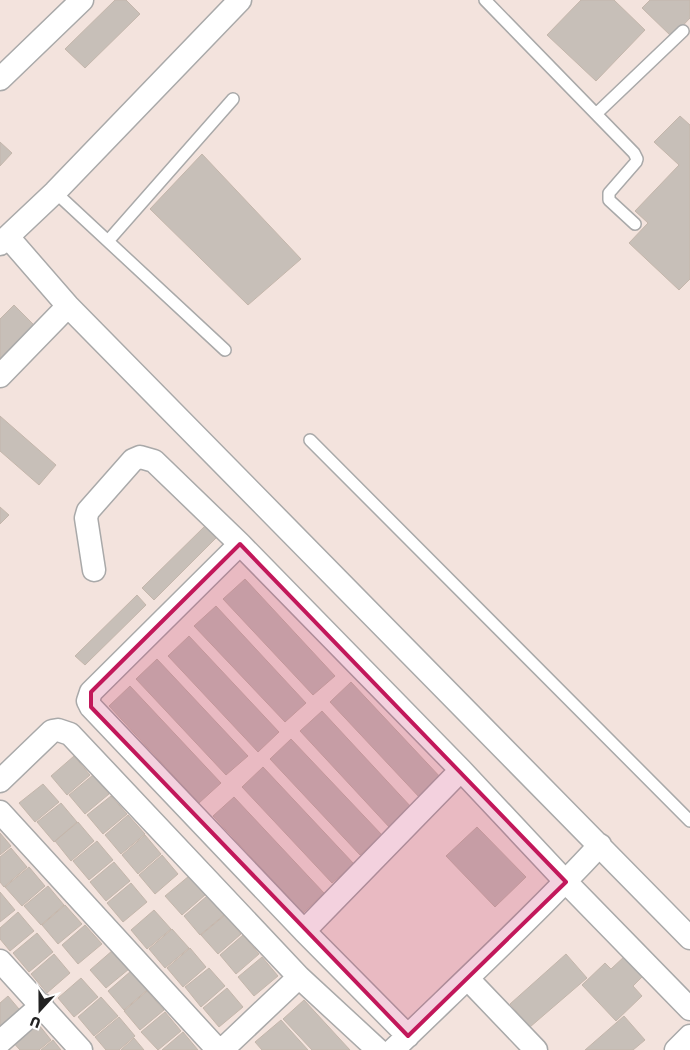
<svg xmlns="http://www.w3.org/2000/svg" width="690" height="1050" viewBox="0 0 690 1050" font-family="Poppins,sans-serif">
<style>
.military{fill:#f3e3dd}
.building{fill:#c7bfb8;stroke:#c4b6ab}
.lines{fill:none;stroke-linecap:round;stroke-linejoin:round}
.lane-casing{stroke:#a9a9a9;stroke-width:14}
.street-casing{stroke:#a9a9a9;stroke-width:25}
.lane{stroke:#fff;stroke-width:11}
.street{stroke:#fff;stroke-width:22}
.marked{fill:#c2185b;fill-opacity:0.2;stroke:#c2185b;stroke-width:4;stroke-linejoin:round}
</style>
<rect width="100%" height="100%" fill="#f2efe9"/>
<path class="military" d="M0,0H690V1050H0Z"/>
<path class="building" d="M115,0H126L140,14L85,68L65,49Z
M581,0H614L645,30L596,81L547,35Z
M650,0H690V18L672,37L642,8Z
M680,116L690,125V279L679,290L629,243L648,223L635,211L679,165L654,142Z
M0,142L12,153L0,166Z
M202,154L301,259L248,305L150,209Z
M14,305L35,326L0,362V319Z
M0,416L56,465L39,485L0,451Z
M0,507L9,515L0,524Z
M207,524L218,536L154,600L142,588Z
M245,579L335,676L313,695L223,599Z
M137,595L146,605L85,665L75,656Z
M216,606L306,703L285,722L194,626Z
M189,636L279,732L258,752L168,656Z
M157,659L248,756L226,775L136,679Z
M351,682L442,779L420,798L330,702Z
M130,686L221,783L199,803L109,706Z
M322,711L412,808L390,828L300,731Z
M291,739L382,835L360,855L270,759Z
M74,756L90,775L67,795L51,776Z
M263,767L354,864L332,883L242,787Z
M93,775L109,794L85,814L69,795Z
M43,784L59,802L35,822L19,803Z
M111,796L127,814L103,834L87,815Z
M234,797L324,893L303,913L213,816Z
M61,803L77,822L54,842L37,822Z
M128,815L145,834L121,854L105,835Z
M78,822L94,841L71,861L55,841Z
M477,827L526,877L495,907L446,856Z
M0,833L11,846L0,855Z
M145,835L161,854L138,874L122,855Z
M97,841L113,860L89,880L73,861Z
M11,848L27,867L4,887L0,882V857Z
M162,855L178,874L155,894L139,875Z
M114,862L130,881L106,901L90,882Z
M29,867L45,886L22,906L5,887Z
M189,876L205,895L182,915L165,896Z
M131,883L147,902L123,922L107,903Z
M48,886L64,905L41,925L24,906Z
M0,892L15,910L0,922Z
M207,896L224,915L200,935L184,916Z
M65,905L82,924L58,944L42,925Z
M154,910L171,929L147,949L131,930Z
M18,912L34,931L10,951L0,939V928Z
M225,915L241,934L218,954L201,935Z
M85,925L102,944L78,964L62,945Z
M172,929L189,948L165,968L149,949Z
M37,933L53,952L29,972L13,953Z
M243,935L259,954L236,974L220,955Z
M190,948L206,967L183,987L167,968Z
M113,950L129,969L106,988L90,970Z
M54,954L70,973L47,993L31,974Z
M566,954L587,978L530,1027L510,1004Z
M626,955L645,974L633,986L642,996L616,1021L582,985L605,963L611,969Z
M262,957L278,976L254,996L238,977Z
M209,968L225,986L201,1007L185,987Z
M131,971L147,990L124,1010L108,991Z
M81,978L98,997L74,1017L58,998Z
M227,988L243,1007L219,1027L203,1008Z
M147,991L164,1010L140,1030L124,1011Z
M8,996L24,1015L0,1035V1003Z
M101,997L118,1016L94,1036L78,1017Z
M304,1000L350,1050H312L283,1019Z
M165,1012L181,1031L158,1050L141,1032Z
M624,1016L645,1040L633,1050H585Z
M119,1017L135,1036L119,1050H106L95,1037Z
M35,1020L51,1040L39,1050H20L11,1040Z
M281,1020L308,1050H262L255,1042Z
M183,1032L198,1050H162Z
M134,1038L144,1050H121Z
M53,1040L61,1050H41Z"/>
<g class="lines">
<defs>
<path id="lane" d="M485,0L634,153L637,159L636,162L609,193V200L635,224
M596,114L683,31
M55,192L225,350
M108,241L233,99
M310,440L690,821"/>
<path id="street" d="M0,79L82,0
M8,237L68,306L690,938
M0,244L55,192L240,0
M0,376L68,306
M240,544L91,692L88,701L91,707L304,931
M94,570L86,518L88,511L133,460L140,457L154,461L240,544L461,770L566,882L690,1009
M0,781L52,731L58,730L70,734L299,977L378,1050
M0,812L218,1050
M0,961L81,1050
M468,979L536,1050
M408,1036L304,931L461,770
M0,1042L42,1005
M222,1050L299,977
M393,1050C463,982 534,916 600,845
M676,1050L690,1036"/>
</defs>
<use href="#lane" class="lane-casing"/>
<use href="#street" class="street-casing"/>
<use href="#lane" class="lane"/>
<use href="#street" class="street"/>
</g>
<path class="marked" d="M240,544L566,882L408,1036L91,707V692Z"/>
<g transform="translate(40 1010) rotate(201)" stroke="#ffffff" stroke-width="4" paint-order="stroke">
<path d="M0-4L9 19L0 12L-9 19Z" fill="#222222"/>
<text y="-8" font-size="14" font-weight="bold" text-anchor="middle" fill="#222222">U</text>
</g>
</svg>
